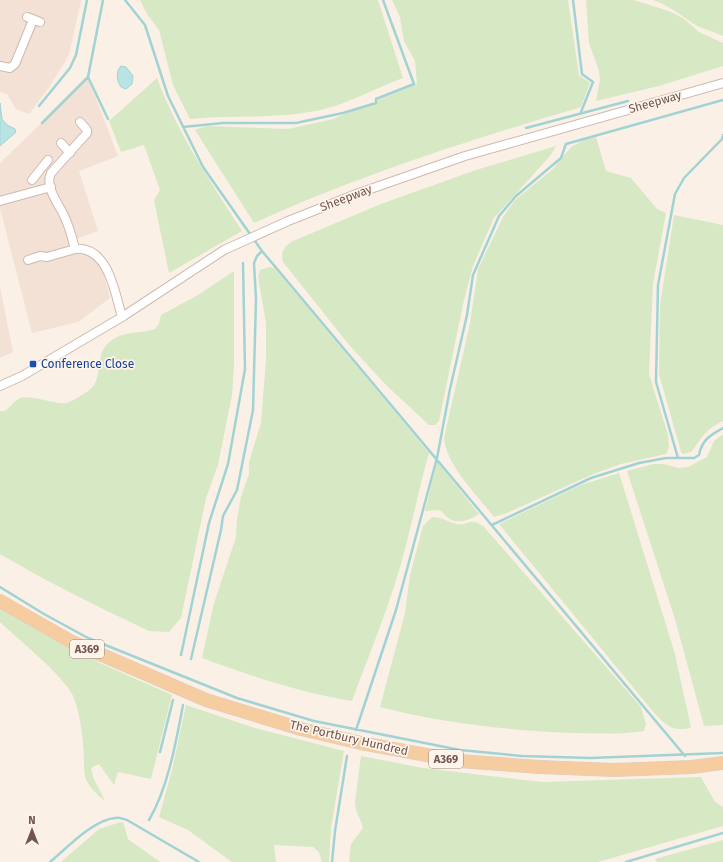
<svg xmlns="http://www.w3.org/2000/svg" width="723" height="862" viewBox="0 0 723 862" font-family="'Fira Sans',sans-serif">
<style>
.residential{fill:#f2e1d4}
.green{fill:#d7e8c4}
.water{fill:#bae3e3;stroke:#a1d3d5}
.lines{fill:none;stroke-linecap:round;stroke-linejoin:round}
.stream{stroke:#a1d3d5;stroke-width:2.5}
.minor-casing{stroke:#ceb9af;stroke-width:10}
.primary-casing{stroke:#d8cfcd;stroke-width:14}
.minor{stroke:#fff;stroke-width:8}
.primary{stroke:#f6cca1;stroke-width:13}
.transit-dot{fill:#1a4fb4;stroke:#fef4eb;stroke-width:1.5}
.labels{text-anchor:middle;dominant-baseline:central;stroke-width:3.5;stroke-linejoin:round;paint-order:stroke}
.shield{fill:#fef4eb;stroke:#9c857c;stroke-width:1}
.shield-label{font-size:11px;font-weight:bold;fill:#72554c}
.street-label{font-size:12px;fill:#72554c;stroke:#fef4eb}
.transit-label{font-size:12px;fill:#164399;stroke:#fef4eb;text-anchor:start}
</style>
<rect width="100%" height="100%" fill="#fbf0e5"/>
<path class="residential" d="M0,0H81L69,55L50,86L29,114L16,109L7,94L0,92Z
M88,78L118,156L79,171L98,231L76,239L80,250L93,258L102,269L110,298L78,322L32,333L0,208V163Z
M0,287L13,352L0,358Z"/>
<path class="green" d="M140,0H378L403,78C376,88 349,103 321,110C278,119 233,115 190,119L173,85L159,30L147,14Z
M392,0H568L579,75L590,83L581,107C470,140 359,175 254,223L195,130L207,126L288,129L333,119L417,84L415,61L404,41L400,17Z
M586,0H633L669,11L683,18L699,32L723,43V66L659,86L596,101L600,80L599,71L589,43Z
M653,0H723V36C713,31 697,28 688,20C677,12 667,5 653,0Z
M157,78C177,133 211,182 242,231L169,273L154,200L160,190L144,145L121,152L109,121Z
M596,137L606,171L631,178L657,209L666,213L653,284L649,374L668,435L669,447L666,454L621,464L591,475L507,513L494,517C477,495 446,465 444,438L470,323L478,269L503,217L515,200L553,169L571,147L584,140Z
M556,146L550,156L494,218L483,243L473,266L464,300L439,421L435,425H429L386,385L350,346L283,262C280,251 285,246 293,241L381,204L473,171Z
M674,215L723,225V421C702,432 705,435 691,452L683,454L681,452L659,374L660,305Z
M269,267L274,268L287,283L429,453C420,484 414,515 406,545C393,598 371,649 352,701C300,693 251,676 202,658L214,603L236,537L237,519L241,497L249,474V462L261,423L266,359V323L258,277L260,270Z
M234,271V366L232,395L218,465L206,498L181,618L169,632L149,631L103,609L42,578L0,554V411H5C9,408 15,401 18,399C29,393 53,405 67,403C73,401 80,396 85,393C110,379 86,352 119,336C129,332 143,333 155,329L159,324L161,315L198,295Z
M723,434V725L704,726L675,619L627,471L653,464H664L678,468L688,467L707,457L714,441Z
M437,462L479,514C470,520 456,526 446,516C443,513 443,512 439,510L425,511Z
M619,473L675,654L691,728C672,731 668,727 655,714L499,524L581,485Z
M432,517C442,517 448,522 457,524C470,526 469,516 484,527L641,707L646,724L644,731C619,735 595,733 571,733C506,730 442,723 380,707L405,613L410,575L423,526Z
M0,608L102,664L172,695L151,779L118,772L114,785L99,764L91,768L93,777L105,801C78,779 86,774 83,744C82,730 79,710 73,696C64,676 18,639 0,622Z
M186,705L255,728L344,751L331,828L329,862H322L319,852L313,847L274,845L276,862H232L188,830L159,817L172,770Z
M361,756L423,768L542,782L701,777L715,802L723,807V826L598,862H349L351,844L363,828C361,819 355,812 355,802Z
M121,822H123L128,839L160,862H61L99,829Z
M723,840V862H657L655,859Z"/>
<path class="water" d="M121,66L126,67L133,76L132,84L126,89L121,87C117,81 115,72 121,66Z
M0,103L2,119L7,125L15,129L16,132L0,146Z"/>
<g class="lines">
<path class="stream" d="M125,0L145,25L168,96L203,167L262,251L685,756
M573,0L582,74L593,82L581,112
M88,77L108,119
M39,106L70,68L76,55L87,0
M42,123L88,77L103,0
M183,127L223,123H296L343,113L376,103V99L414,84L383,0
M526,128L628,101
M678,458L656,382L658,285L675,194L684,178L722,139L723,135
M492,525L591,478L639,463L666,458H694L699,455C702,440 710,435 723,428
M0,587L44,614L88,638L237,698L314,721L460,750L522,756L590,758L723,753
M181,655L209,523L228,464L245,369L243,263
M191,659L221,530L223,516L237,490L253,410L256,299L254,263L257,256L262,251
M356,730L396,610L437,458L450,389L467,315L473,275L499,216L516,196L561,158L566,144L723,100
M160,752L173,700
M149,820C168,788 176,742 183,705
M50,862C67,848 93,820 115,818C119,817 123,819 127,820L199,862
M332,862L335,831L347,756
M626,862L723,833"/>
<defs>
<path id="minor" d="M27,17L40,22
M0,66L10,68L15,64L33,20
M80,122L87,130V133L51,173C44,188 60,205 65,218C70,228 72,238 75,249C109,246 115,294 122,317
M61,143L70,153
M32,180L48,160
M0,201L51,187
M28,260L40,256L47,257L75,249
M0,386L22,376L122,317L224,250L288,221L359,193L465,156L723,83"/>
<path id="primary" d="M0,601L72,642L206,700L301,729L361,743L459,761L539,767L614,770L692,767L723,763"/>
</defs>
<use href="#minor" class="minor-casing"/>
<use href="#primary" class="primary-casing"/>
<use href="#minor" class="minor"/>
<use href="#primary" class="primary"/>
</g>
<rect class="transit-dot" x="29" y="360" width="8" height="8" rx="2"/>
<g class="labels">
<g class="shield">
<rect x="70" y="640" width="34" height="18" rx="3"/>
<rect x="429" y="750" width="34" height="18" rx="3"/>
</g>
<g class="shield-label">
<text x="87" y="649">A369</text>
<text x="446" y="759">A369</text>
</g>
<g class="street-label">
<text transform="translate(655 102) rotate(-16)">Sheepway</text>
<text transform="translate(346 198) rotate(-21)">Sheepway</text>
<text transform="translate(349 738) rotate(13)">The Portbury Hundred</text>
</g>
<g class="transit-label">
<text x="41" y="364">Conference Close</text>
</g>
</g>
<g transform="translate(32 830)" stroke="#fef4eb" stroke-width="3" paint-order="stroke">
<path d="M0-3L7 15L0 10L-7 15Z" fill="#72554c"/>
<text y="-6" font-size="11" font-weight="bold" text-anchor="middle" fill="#72554c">N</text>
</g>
</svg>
